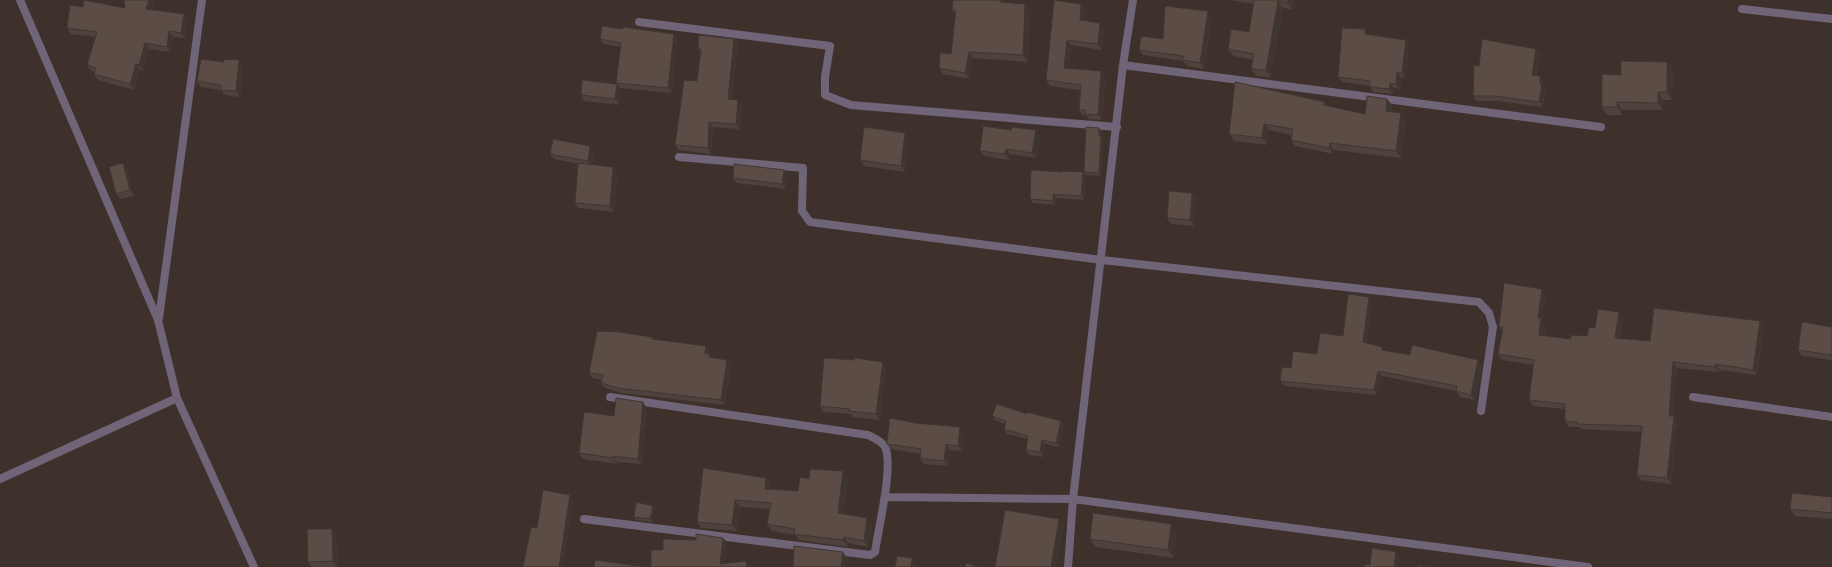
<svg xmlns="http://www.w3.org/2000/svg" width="1832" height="567" viewBox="0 0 1832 567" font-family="'PT Serif',serif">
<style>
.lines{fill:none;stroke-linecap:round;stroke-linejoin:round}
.minor{stroke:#706479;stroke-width:8}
.wall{fill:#4e423c}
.shaded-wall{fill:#403631}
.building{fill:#5b4d46;stroke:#403631}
</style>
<rect width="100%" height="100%" fill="#3e312b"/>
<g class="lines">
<path class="minor" d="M20,0L158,320L177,398L254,567
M1742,9L1832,19
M639,22L830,46L825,77V95L851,105L1117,127
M1123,65L1601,127
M679,157L803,168L802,211L810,222L1102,260L1479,302L1489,313L1493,327L1481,411
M159,318L202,0
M1693,397L1832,417
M0,479L177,398
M886,497L1073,499L1588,567
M584,519L870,555L875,552C878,530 894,465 885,447C882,441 874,438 868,435L610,397
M1068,567L1073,499L1123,65L1133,0"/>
</g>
<path class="wall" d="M154,0L151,10L188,20L185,38L173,37L170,52L149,49L143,71L140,70L134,90L98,80L94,74L95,72L91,71L87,65L95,37L71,34L67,28L83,7L125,8Z
M1054,0L1085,9L1084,21L1104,29L1102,50L1071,45L1069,68L1101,71L1105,76L1102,120L1089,119L1086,115H1083L1079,110L1080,90L1050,86L1046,80Z
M1229,0H1294L1293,10L1283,8L1271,77L1256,76L1251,69L1253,60L1233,56L1228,49L1249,32L1254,4Z
M1005,2L1030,10L1028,62L973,58L970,79L943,74L939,68L951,54L955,14L952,10Z
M1212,17L1204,69L1187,66L1183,61L1143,55L1139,50Z
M623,29L677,39L672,93L620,88L616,83L621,47L603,44L600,39Z
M1369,35L1406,40L1409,45L1405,78L1401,77L1400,89L1394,88L1393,94L1373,92L1370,87V86L1342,82L1338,77Z
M734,39L738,44L732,99L742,105L740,129L713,127L711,154L678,150L675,145L697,81L700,52L698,49Z
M1540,54L1536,76L1543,81V86L1545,89L1543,107L1498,101H1477L1473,96L1479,66Z
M239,60L243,66L240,97L225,95L221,90L201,87L197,81L224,62Z
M1667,62L1673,69L1672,100H1663V110H1622V115H1607L1602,107L1621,75Z
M1235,82L1328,106L1365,114L1387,99L1392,105V112L1406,120L1401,158L1334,150L1333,154L1295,146L1291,140L1292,135L1269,130L1267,145L1234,141L1229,134Z
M621,90L619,105L584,101L581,95Z
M1099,128L1101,131V137L1103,139L1101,176L1086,175L1084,172Z
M1011,130H1036L1040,136L1036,158L1010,154L1009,160L984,156L980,151Z
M909,139L905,172L864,166L860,160Z
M590,146L594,152L592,165L617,173L614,212L578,208L575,203L578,164L554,159L550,154Z
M127,169L134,196L120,199L116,194Z
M1062,172H1083L1085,176L1084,200L1056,198L1055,205L1033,203L1030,199Z
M788,175L786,189L737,183L733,178Z
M1192,193L1196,198L1194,226L1171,224L1167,218Z
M1542,289L1546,295L1542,320L1545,324L1544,336L1571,339L1587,336L1595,328L1619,312L1623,318L1620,339L1650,341L1764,327L1757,375L1720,370L1719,372L1677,368L1673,416L1678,422L1671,484L1641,480L1637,475L1642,432L1581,429L1580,427H1569L1565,421V409L1533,406L1529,400L1533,365L1502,360L1498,354L1502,331L1499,327Z
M1369,297L1372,302L1367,343L1384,350L1410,355L1478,360L1482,366L1475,400L1460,397L1456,391L1382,376L1377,395L1284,386L1280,381L1291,368L1317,354L1343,336Z
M1832,327V360L1802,356L1798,350Z
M652,337L654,340L710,351L709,354L712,358L731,365L725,405L622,393L605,388L601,383L602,380L592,378L589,373Z
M886,367L880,420L853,417L851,414L823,412L820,406Z
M647,408L642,464L617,462V464L583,459L579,453Z
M1027,414L1061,421L1064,426L1059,447L1045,444L1043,457L1029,455L1026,450L1028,439L1007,434L1004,429L1005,424L995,420L992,416Z
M964,433L962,451L950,450L948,466L924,464L920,458L921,454L891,449L887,444Z
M848,477L843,514L867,518L872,525L868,547L848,543V547L799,540L795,535L772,531L767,524L770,509L740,507L737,531L701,528L697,522L766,478L771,484L770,489L798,491L809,479Z
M1832,497V519L1795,516L1790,509Z
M653,506L655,508L652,522L636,520L634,517Z
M1177,532L1174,558L1096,547L1090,539Z
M336,534L337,567H312L308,562Z"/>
<path class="shaded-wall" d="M149,0H154L150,14L146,9Z
M1000,0H1005L1004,8L1000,2Z
M1288,0H1294L1293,10L1288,3Z
M1278,1L1283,8L1271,77L1266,70Z
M1025,4L1030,10L1028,62L1023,55Z
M1081,4L1085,9L1084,26L1080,20Z
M1208,11L1212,17L1204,69L1200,63Z
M184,14L188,20L185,38L181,33Z
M1100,23L1104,29L1102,50L1098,44Z
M1365,29L1369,35L1365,34Z
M169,31L173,37L170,52L167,47Z
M674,34L677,39L672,93L668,88Z
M734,39L738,44L732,104L728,99Z
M1067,40L1071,45L1068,73L1064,68Z
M1406,40L1409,45L1405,78L1402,73Z
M145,43L149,49L143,71L139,65Z
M1536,49L1540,54L1536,80L1532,75Z
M969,52L973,58L970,79L965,73Z
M239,60L243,66L240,97L236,91Z
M1667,62L1673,69L1672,100L1667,92Z
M136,64L140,70L134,90L130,84Z
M1101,71L1105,76L1102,120L1098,115Z
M1397,72L1401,77L1400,89L1396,84Z
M1540,76L1543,81V86L1545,89L1543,107L1539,102Z
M1390,83L1394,88L1393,94L1389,89Z
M617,84L621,90L619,105L615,99Z
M1658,92L1663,100V110L1658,103Z
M1387,99L1392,105L1391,118L1386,111Z
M738,100L742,105L740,129L736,124Z
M1325,102L1330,108L1324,105Z
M1617,102L1622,110V115L1617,107Z
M1401,113L1406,120L1401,158L1396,151Z
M709,122L713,127L711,154L708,148Z
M1264,124L1269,130L1267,145L1262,138Z
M1099,128L1101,131V137L1103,139L1101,176L1099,173Z
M1036,130L1040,136L1036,158L1032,153Z
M905,133L909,139L905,172L901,166Z
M1330,143L1334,150L1333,154L1329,148Z
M590,146L594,152L591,166L588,161Z
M1006,149L1010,154L1009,160L1005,154Z
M123,163L127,169L134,196L130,190Z
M613,167L617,173L614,212L610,206Z
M784,170L788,175L786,189L782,184Z
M1083,172L1085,176L1084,200L1081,196Z
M1192,193L1196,198L1194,226L1190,220Z
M1053,194L1056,198L1055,205L1053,201Z
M1542,289L1546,295L1542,320L1545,324L1543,341L1539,335L1538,318Z
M1369,297L1372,302L1367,347L1363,342Z
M1619,312L1623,318L1619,344L1615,338Z
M1760,321L1764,327L1757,375L1753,370Z
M706,346L710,351L709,359L705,354Z
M727,360L731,365L725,405L721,400Z
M1478,360L1482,366L1475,400L1471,395Z
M883,362L886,367L880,420L876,414Z
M1673,362L1677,368L1673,421L1669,416Z
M1716,364L1720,370L1719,372L1715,367Z
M1378,371L1382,376L1377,395L1374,390Z
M643,402L647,408L642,464L638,459Z
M1674,416L1678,422L1671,484L1667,478Z
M1061,421L1064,426L1059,447L1056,443Z
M960,427L964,433L962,451L958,446Z
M1042,440L1045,444L1043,457L1040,452Z
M946,444L950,450L948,466L944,461Z
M613,456L617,462V464L613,458Z
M843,471L848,477L842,519L838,513Z
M766,478L771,484L770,495L765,489Z
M570,495L574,500L563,567H559Z
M735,500L740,507L737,531L732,525Z
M653,506L655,508L652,522L650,519Z
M867,518L872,525L868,547L864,541Z
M1059,519L1064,526L1056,567H1051Z
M1171,524L1177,532L1174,558L1168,550Z
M332,529L336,534L337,567L333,561Z
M844,537L848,543V547L843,540Z
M723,538L727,542L724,567L720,564Z
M843,552L847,558L846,567H841Z
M1396,552L1400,558L1399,567H1394Z
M912,558L916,564V567H911Z
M746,561L750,566V567H747Z"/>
<path class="building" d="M84,0L125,8L124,0H149L146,9L184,14L181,33L169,31L167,47L145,43L139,65L136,64L130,84L94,74L96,68L87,65L97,32L67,28L70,5L83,7Z
M953,0H1000V2L1025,4L1023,55L969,52L965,73L939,68L940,53L951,54L956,10H952Z
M1054,0L1081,4L1080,20L1100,23L1098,44L1067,40L1064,68L1101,71L1098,115L1085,114V110H1079L1081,85L1046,80Z
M1254,0H1288V3L1278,1L1266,70L1251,69L1254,54L1228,49L1231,29L1249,32Z
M1165,6L1208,11L1200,63L1183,60V56L1139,50L1141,36L1163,39Z
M602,26L623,29V27L674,34L668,88L616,83L621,43L600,39Z
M1342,28L1365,29V34L1406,40L1402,73L1397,72L1396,84L1390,83L1389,89L1370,87V81L1338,77Z
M699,35L734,39L728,99L738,100L736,124L709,122L708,148L675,145L684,80L697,81L701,49H698Z
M1482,39L1536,49L1532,75L1540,76V84H1542L1539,102L1495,96H1473L1474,65L1479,66Z
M201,59L224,62V59L239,60L236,91L221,90V85L197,81Z
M1621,61L1667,62V92H1658V103L1617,102V107H1602V74L1621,75Z
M582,80L617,84L615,99L581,95Z
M1235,82L1325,102L1324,105L1365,114L1367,96L1387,99L1386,111L1401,113L1396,151L1330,143L1329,148L1291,140L1293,129L1264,124L1262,138L1229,134Z
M983,126L1011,130L1012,127L1036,130L1032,153L1006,149L1005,154L980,151Z
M864,127L905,133L901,166L860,160Z
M1086,127L1099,128V136H1101L1099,173L1084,172Z
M553,139L590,146L588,161L550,154Z
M123,163L130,190L116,194L109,167Z
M578,163L613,167L610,206L575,203Z
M734,164L784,170L782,184L733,178Z
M1031,170L1062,172L1063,171L1083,172L1081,196L1053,194V201L1030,199Z
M1169,191L1192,193L1190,220L1167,218Z
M1504,283L1542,289L1538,318H1541L1539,335L1571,339V335L1587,336L1589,327L1595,328L1598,309L1619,312L1615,338L1650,341L1654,308L1760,321L1753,370L1716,364L1715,367L1673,362L1669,416H1674L1667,478L1637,475L1642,426L1577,424V422L1565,421V404L1529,400L1534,360L1498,354L1503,327H1499Z
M1348,294L1369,297L1363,342L1382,347V350L1410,355L1412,345L1478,360L1471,395L1456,391L1457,386L1378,371L1374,390L1280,381L1282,367L1291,368L1293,351L1317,354L1320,333L1343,336Z
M1802,322L1832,327V355L1798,350Z
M597,331L619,332L652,337V339L706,346L705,354H710L709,357L727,360L721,400L618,388L601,383L603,375L589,373Z
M824,358L854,360L855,358L883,362L876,414L849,411L850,409L820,406Z
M616,398L643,402L638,459L613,456V458L579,453L584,412L614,416Z
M997,404L1027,414V412L1061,421L1056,443L1042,440L1040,452L1026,450L1028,436L1004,429L1006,421L992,416Z
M890,418L915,423L960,427L958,446L946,444L944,461L920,458L921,449L887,444V441Z
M703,468L766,478L765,489L798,491L800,477L809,479L810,469L843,471L838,513L867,518L864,541L844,537L843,540L794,534L795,529L767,524L771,503L735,500L732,525L697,522Z
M543,490L570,495L559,567H523L531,527L537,528Z
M1792,493L1832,497V513L1790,509Z
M636,502L653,506L650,519L634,517Z
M1005,510L1059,519L1051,567H995Z
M1093,513L1171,524L1168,550L1090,539Z
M307,529H332L333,561L308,562Z
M696,534L723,538L720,564L746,561L747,567H651V550H663V539L696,540Z
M794,546L843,552L841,567H793Z
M1372,548L1396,552L1394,567H1365V564L1370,565Z
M897,556L912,558L911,567H895Z
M595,560L645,567H594Z
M966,563L978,567H965Z
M1418,565L1429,567H1418Z"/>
</svg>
